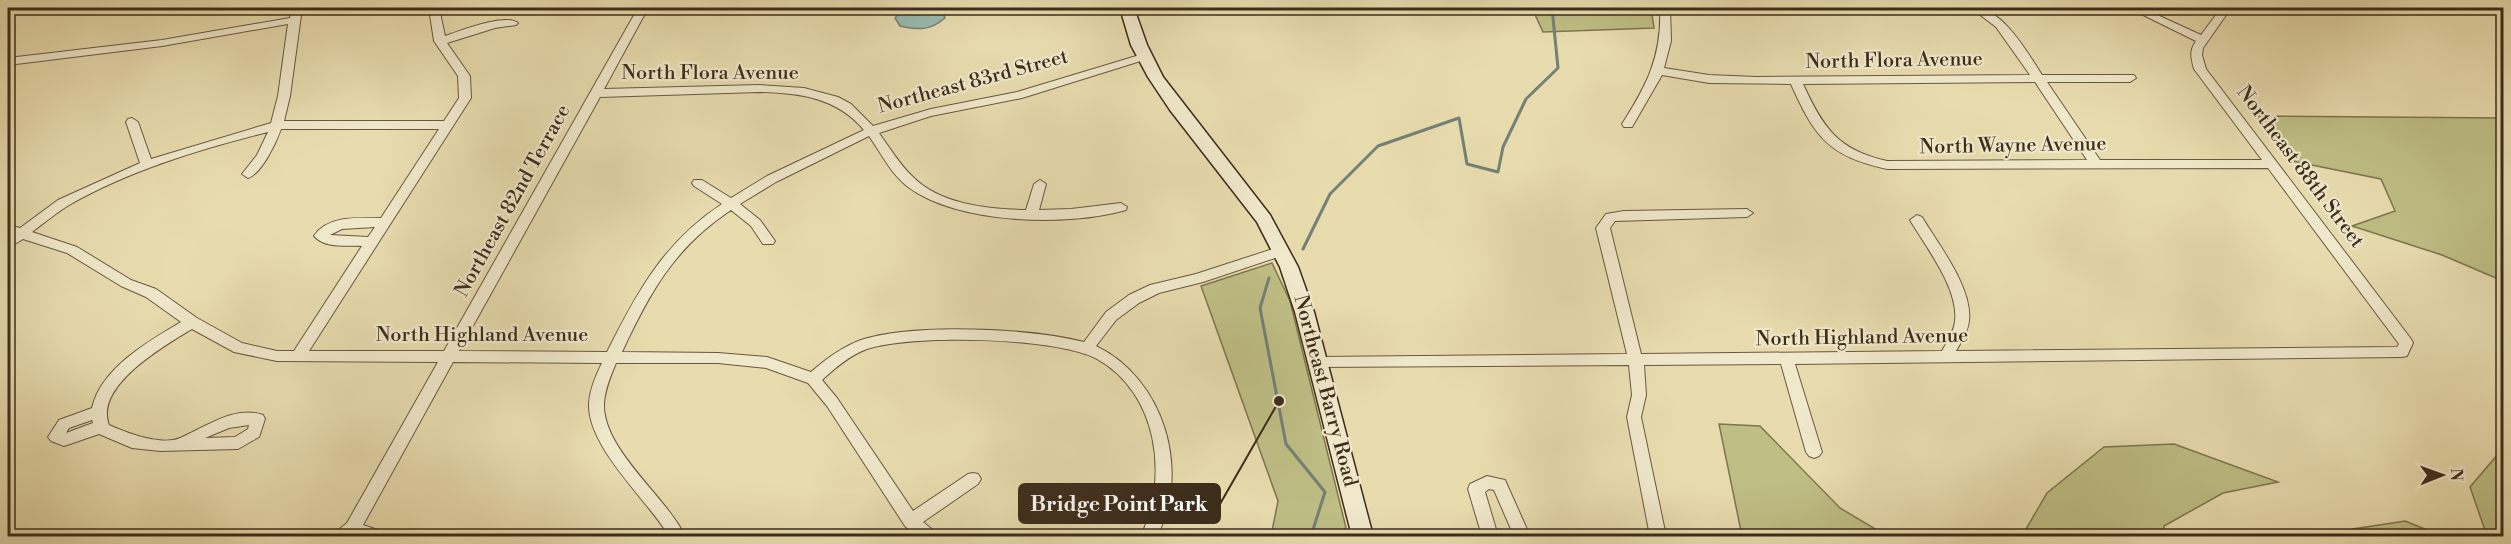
<svg xmlns="http://www.w3.org/2000/svg" width="2511" height="544" viewBox="0 0 2511 544" font-family="'Libre Bodoni',serif">
<style>
.green{fill:#bebe85;stroke:#7d7650;stroke-width:1.5}
.water{fill:#98bbb0;stroke:#738275;stroke-width:1.5}
.lines{fill:none;stroke-linecap:round;stroke-linejoin:round}
.stream{stroke:#738275;stroke-width:3}
.street-casing{stroke:#675941;stroke-width:2}
.secondary-casing{stroke:#3c2d1c;stroke-width:3}
.street{fill:#f0e8cb;fill-rule:evenodd}
.secondary{fill:#f0e8cb;fill-rule:evenodd}
.labels{text-anchor:middle;dominant-baseline:central;stroke-width:4.5;stroke-linejoin:round;paint-order:stroke}
.street-label{font-size:20px;fill:#3c2d1c;stroke:#f0e8cb}
.leader{fill:none;stroke:#3c2d1c;stroke-width:2}
.callout-dot{fill:#3c2d1c;stroke:#f0e8cb;stroke-width:2}
.callout{fill:#3c2d1c;stroke:#3c2d1c;stroke-width:2}
.callout-label{font-size:21px;text-anchor:middle;font-weight:bold;fill:#fff}
</style>
<rect width="100%" height="100%" fill="#e8dcaf"/>
<filter id="stains"><feTurbulence type="fractalNoise" baseFrequency=".00333" numOctaves="4"/><feColorMatrix values="0 0 0 0 .2 0 0 0 0 .09 0 0 0 0 .02 0 0 0 .5 -.17"/></filter>
<radialGradient id="worn" r=".72"><stop offset=".6" stop-color="#630" stop-opacity="0"/><stop offset="1" stop-color="#630" stop-opacity=".3"/></radialGradient>
<path class="green" d="M1532,8H1651L1654,28L1543,32Z
M2256,116L2503,118V281L2442,255L2352,226L2395,211L2381,179L2292,161Z
M1272,263L1290,301L1348,536H1271L1278,501L1201,286Z
M1719,424L1760,426L1840,508L1887,536H1742Z
M2174,444L2278,482L2223,493L2164,526L2165,536H2022L2047,493L2104,447Z
M2499,453L2503,455V536H2485H2487L2470,487Z
M2405,521L2442,536H2354L2353,529Z"/>
<path class="water" d="M904,8H941L945,18C930,31 918,30 900,26L895,18Z"/>
<g class="lines">
<path class="stream" d="M1303,249L1330,194L1378,146L1459,118L1467,164L1498,172L1503,147L1526,99L1558,68L1552,8
M1269,278L1260,308L1286,444L1325,492L1311,536"/>
<defs>
<path id="street" d="M292,8H302L290,96L284,121H444L459,98L458,76L434,41L429,8H439L445,36C460,31 505,13 518,23L516,25L495,28L447,43L470,76L471,98L309,351H444L638,8H648L604,89L759,85L804,88L838,97L851,104L873,126L931,109L1017,92L1143,54L1149,57L1147,59L1022,98L931,116L879,133C890,148 899,164 913,177C941,205 989,209 1026,210L1034,184L1040,180L1046,184L1039,210L1071,209L1121,203L1127,207L1126,210C1067,227 958,224 908,187C891,174 881,153 869,136L776,182L740,204L760,220L775,241L773,244H763L751,226L731,210C674,248 650,292 622,352L718,353L767,357L811,372C826,359 842,347 861,340C912,323 1031,328 1084,342L1106,312L1129,295L1150,285L1196,274L1282,246L1289,251L1287,254L1203,282L1159,293L1139,303L1116,320L1096,346C1164,379 1191,470 1157,536H1141C1169,477 1158,393 1097,359C1057,337 910,334 867,349C850,355 835,368 822,380L837,398L913,511L968,474L973,473L978,474L981,479L978,484L923,522L934,531L936,536H917L905,526L827,406L808,383L766,368L718,363H616C611,375 605,389 604,403C602,449 665,495 685,536H669C647,499 587,447 589,403C590,389 596,375 602,363L453,362L363,525L381,531L383,536H335L337,531L347,523L438,362L277,361L234,352L192,329C164,346 94,386 109,425C127,433 161,446 180,438C206,427 234,405 263,415L265,419L259,437L238,449L160,451L132,448L99,434L64,446L51,441L48,437L59,420L92,408C101,368 149,341 181,322L146,297L121,286L67,253L23,239L8,248V237L10,235L8,234V225L20,228L58,200L140,163L126,122L128,119L132,118L138,122L151,159L271,123L278,96L288,24L162,46L8,65V58L162,40L290,18ZM759,92C799,93 836,97 864,130L767,176L731,198L702,180H694L692,183L694,186L722,204C664,242 637,292 607,352L459,351L600,97ZM281,129H439L381,218C359,218 328,215 314,236C325,249 347,245 362,246L294,351H277L242,343L197,318L156,289L131,280L77,247L32,232C44,223 56,213 69,205C130,170 201,149 268,132L257,155L242,174L248,178C262,173 276,143 281,129ZM375,227L368,237L330,235L342,229ZM92,420L93,423L66,433L69,428ZM249,425L248,429L235,437L205,438L229,428Z
M1660,8H1670L1671,41L1664,68L1709,75L1756,77L2030,75L1996,27L1971,8C2001,5 2027,52 2042,75H2134L2136,78L2130,82H2047L2100,160H2262L2194,69C2191,58 2189,51 2196,41L2129,8H2142L2201,35L2221,8H2231L2203,48L2202,55L2206,69L2411,339L2413,343L2407,356L2402,357L1795,364L1822,452L1819,456L1814,458L1809,456L1806,452L1781,364L1644,365L1646,395L1641,417L1666,536H1650L1627,417L1632,395L1629,365L1312,367L1310,363L1312,359L1317,357L1627,354L1596,228L1606,214L1624,211L1747,209L1753,213L1747,217L1615,221L1610,228L1641,354L1942,351C1947,342 1954,332 1955,321C1959,289 1926,247 1910,220L1917,215L1922,217C1938,244 1973,288 1969,321C1968,332 1961,342 1956,351L2397,347L2399,344L2268,168L1887,169C1829,156 1815,138 1791,84L1709,83L1662,75L1632,127H1624L1622,124C1647,85 1662,56 1660,8ZM2035,82L2087,160L1887,161C1838,150 1823,128 1803,84Z
M1487,476L1505,480L1530,536H1514L1494,490L1489,489L1485,492L1498,536H1482L1468,489L1470,484Z"/>
<path id="secondary" d="M1120,8H1134L1147,45L1163,77L1270,215L1298,267L1314,312L1373,536H1352L1295,312L1280,267L1257,222L1170,110L1148,77L1131,45Z"/>
</defs>
<use href="#street" class="street-casing"/>
<use href="#secondary" class="secondary-casing"/>
<use href="#street" class="street"/>
<use href="#secondary" class="secondary"/>
</g>
<g class="labels">
<g class="street-label">
<text transform="translate(1894 61) rotate(-1)">North Flora Avenue</text>
<text x="710" y="73">North Flora Avenue</text>
<text transform="translate(973 82) rotate(-15)">Northeast 83rd Street</text>
<text transform="translate(2013 146) rotate(-1)">North Wayne Avenue</text>
<text transform="translate(2300 167) rotate(53)">Northeast 88th Street</text>
<text transform="translate(513 201) rotate(-61)">Northeast 82nd Terrace</text>
<text x="482" y="335">North Highland Avenue</text>
<text transform="translate(1862 338) rotate(-1)">North Highland Avenue</text>
<text transform="translate(1325 391) rotate(75)">Northeast Barry Road</text>
</g>
</g>
<path class="leader" d="M1279 401L1220 504"/>
<circle class="callout-dot" cx="1279" cy="401" r="6"/>
<rect class="callout" x="1019" y="484" width="201" height="39" rx="6"/>
<g class="callout-label">
<text x="1119" y="511">Bridge Point Park</text>
</g>
<rect width="2511" height="544" fill="none" stroke="#e8dcaf" stroke-width="30"/>
<rect x="9" y="9" width="2493" height="526" fill="none" stroke="#3c2d1c" stroke-width="3"/>
<rect x="15" y="15" width="2481" height="514" fill="none" stroke="#3c2d1c" stroke-width="1.5"/>
<g transform="translate(2442 475) rotate(89)" stroke="#f0e8cb" stroke-width="4.5" paint-order="stroke">
<path d="M0-4.5L10 22L0 15L-10 22Z" fill="#3c2d1c"/>
<text y="-9" font-size="16" font-weight="bold" text-anchor="middle" fill="#3c2d1c">N</text>
</g>
<rect width="100%" height="100%" filter="url(#stains)"/>
<rect width="100%" height="100%" fill="url(#worn)"/>
</svg>
